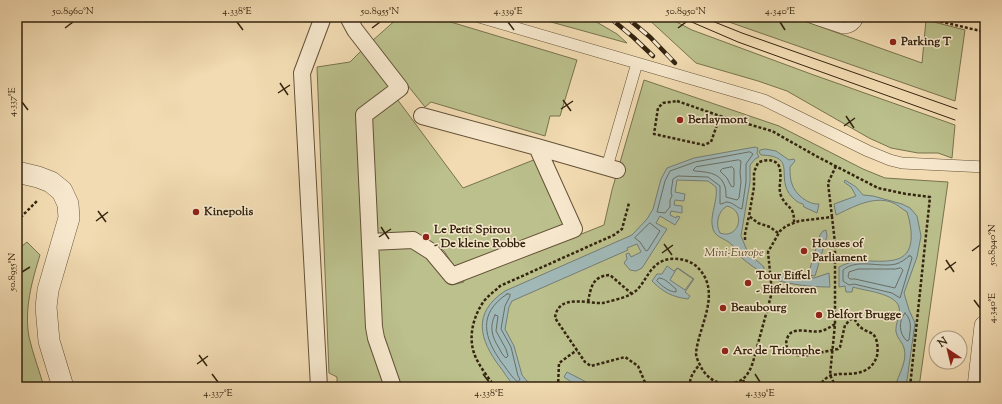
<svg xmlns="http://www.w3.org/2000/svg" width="1002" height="404" viewBox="0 0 1002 404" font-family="'Sorts Mill Goudy',serif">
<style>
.green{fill:#bbc08c;stroke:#78724e}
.water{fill:#a0b8b7;stroke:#757d74;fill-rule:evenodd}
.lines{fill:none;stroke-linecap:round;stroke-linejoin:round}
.shore{stroke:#6a6e63;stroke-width:1}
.service-casing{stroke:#645238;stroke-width:12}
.pedestrian-casing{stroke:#645238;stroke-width:18}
.minor-casing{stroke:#645238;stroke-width:22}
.path{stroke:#34240f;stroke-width:2.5;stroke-dasharray:3 2;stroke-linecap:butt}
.service{stroke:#f7e8cd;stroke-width:11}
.pedestrian{stroke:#f7e8cd;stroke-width:16}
.minor{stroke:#f7e8cd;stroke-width:21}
.tram{stroke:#34240f;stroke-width:1}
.rail-casing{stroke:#34240f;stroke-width:4.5}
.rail{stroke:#f7e8cd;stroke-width:3;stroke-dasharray:9;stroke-linecap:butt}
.ticks{fill:none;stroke:#34240f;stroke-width:1.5}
.poi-dot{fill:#8f2418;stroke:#f7e8cd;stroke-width:1.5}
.labels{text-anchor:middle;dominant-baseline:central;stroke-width:3;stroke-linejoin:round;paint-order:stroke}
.poi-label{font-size:12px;font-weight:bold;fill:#34240f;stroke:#f7e8cd;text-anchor:start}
.park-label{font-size:12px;font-style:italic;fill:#564b2e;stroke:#f7e8cd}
.neatline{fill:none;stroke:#34240f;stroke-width:1.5}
.ticks-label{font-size:10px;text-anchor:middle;fill:#34240f}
</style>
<rect width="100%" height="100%" fill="#f2dbb2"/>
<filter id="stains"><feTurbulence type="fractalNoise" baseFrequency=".005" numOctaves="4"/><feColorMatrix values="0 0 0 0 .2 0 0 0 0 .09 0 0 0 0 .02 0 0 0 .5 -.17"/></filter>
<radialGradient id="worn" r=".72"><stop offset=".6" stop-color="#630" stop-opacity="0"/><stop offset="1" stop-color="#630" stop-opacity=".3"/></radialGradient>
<path class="green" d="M399,17H434L577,60L560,116H550L545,136L431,102L425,107L372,41Z
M533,17H588L617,34L627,43Z
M646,17H667L692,30L811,74L955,125L952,158L938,153H918L891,148L869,138L787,91L758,81L696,63Z
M719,17H793L922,63L926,20L965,30L955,101L729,22Z
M361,51L390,87L358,111L386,387H337V377L329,373L317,67L350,62Z
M644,80L779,126L863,169L885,178L948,182L919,387H400L378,327L376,246L411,244L434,261L452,285L464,282L444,251L414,232L375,236L371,121L377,113L397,99L463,188L536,159L574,237L604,225L612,190Z
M27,242L40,255C32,281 24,309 29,337C33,354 39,370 44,387H17V250Z"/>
<path class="water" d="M755,147L758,148L757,153L759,157L755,159L750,165V182L741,236L748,253L764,267V274C755,268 744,261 737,253C735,250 734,247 732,245C725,237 713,239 712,224C711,212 718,200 716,187L708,181L677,180L675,192L685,194L684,201L675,200L674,205L682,206V213L671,211L670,215L676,218L677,216L680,217L675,225L660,216L656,223L667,229L642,268L636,271L630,270L624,263L627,259L626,254L629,253L631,257L641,252L637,244L627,248L628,250L512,301L509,307L505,329L514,346L522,375L527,381L532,384L556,386V387C549,387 521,389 516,386C509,382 505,373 500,367C479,339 472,313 505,291L632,235L647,219L653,209L661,179L667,168L694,158ZM727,206C747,211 739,240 720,233C715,224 718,211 727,206Z
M765,149L776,151L789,160L794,159L795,161L790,167C790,173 790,179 792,184C795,194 808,205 819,204L817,213L804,207L803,204C798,203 795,200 792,197C774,178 799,156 761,155L759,152L760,150Z
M845,180L856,187L863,195L873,196L902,204L910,208L917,216L921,236L917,257L904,293L909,310L915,323L906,387H895C898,375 908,361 904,348C903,343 897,338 896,332C895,323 901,316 899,307C895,293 865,291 853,287L852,292H846L845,286L839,287V267C860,256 873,264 894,260C917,256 912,228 907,212C902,209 897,204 891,202C872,196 853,207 836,215L834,204L856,196L851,187L844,182Z
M826,230L827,236L815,276L808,275L820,235L823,231Z
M667,266L674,271L678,268L694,279L685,292L690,296L688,299C672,297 663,292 652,281L657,274H662ZM677,268L693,279L685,290L670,280Z
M775,273L814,278L829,273L830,287C811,287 794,285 776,280Z
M567,372L594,386L593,387H561L573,383L564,377Z"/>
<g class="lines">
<path class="shore" d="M750,152L753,154L746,164V182L742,209C737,208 733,202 726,202C724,203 722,204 720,204V186L708,177L678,176L673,179L671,192L672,196L670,200V207L665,213L657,212L665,181L670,171L695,162Z
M739,160L741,161L740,172L741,182L739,198L737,200L726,197C726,193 726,188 724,184C719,172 705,172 695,171L693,170L696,167Z
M732,167L734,169V186L733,187L731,186L727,178L720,171L722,169Z
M650,223L660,231L648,250L646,251L640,242L635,238Z
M909,256H911L912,258L900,298L892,293L854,284L849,285L843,281V270C857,258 879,268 896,264C900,263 906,259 909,256Z
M901,268L903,270L895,288L855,279H850L848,277L849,272L858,269H895Z
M659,278C665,278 671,285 676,289V292C669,292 662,286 657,281Z
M507,294H510V296L505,306L501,329L511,347L518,376L520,379L518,382C512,378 507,369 502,363C484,338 477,314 507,294Z
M905,313C913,321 910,330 909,340L907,341C899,334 898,321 905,313Z
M495,315L498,316L496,331L506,349L508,356L506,358C503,356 501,352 499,348C492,337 489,327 495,315Z"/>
<defs>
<path id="service" d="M479,17L764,100L868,151L890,160L902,163L985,167
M810,17L843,28C851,28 855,24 859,17
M607,167L637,63"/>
<path id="pedestrian" d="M348,17L355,30L400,88L364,115L374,327L376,338L393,387
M537,147L617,170
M370,242L413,240L432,252L452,276L574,229L537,147L422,116
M319,387L302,73L323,17"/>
<path id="minor" d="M17,172L38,177L51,182L62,191L68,204L69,218L48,290L46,307L49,341L63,387
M978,387L985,326"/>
</defs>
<use href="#service" class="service-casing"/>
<use href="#pedestrian" class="pedestrian-casing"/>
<use href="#minor" class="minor-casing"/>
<path class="path" d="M921,17L985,32
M677,101L720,116L711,142L704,145L654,134L658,108L663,103Z
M720,116L772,131L816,156L878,188L906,194L930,197L910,387
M832,217L828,183L836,166
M17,221L38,200
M778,233L770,227L758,223L749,216L754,187V172L758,163C766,158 779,159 780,170C782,180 777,189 782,198C789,210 794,206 794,222
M745,240V234L749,216
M588,302C591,286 593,276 610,275L632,294
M743,380L747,387
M495,387C488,377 478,365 474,353C468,335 474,315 484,301C489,295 495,291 500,286L614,235L622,229L629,203
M558,387L559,363L577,350
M647,387L638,366L625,357L591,366L585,362L555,318C558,293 587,304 603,303C607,302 623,298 627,296C642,291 645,275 655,266C665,256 684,257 695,265C724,290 699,324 696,353C696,357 698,361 700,365C706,379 721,388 737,382C746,379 750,371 753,362L772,292L768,252L780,231L786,226L799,221L832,217L835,243V324L830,375L836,387
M690,387C689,377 694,372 699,365
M819,387C821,383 825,378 830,376C832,374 836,375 839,374C855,374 871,374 877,356C878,350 878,342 875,337C873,332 867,332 863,329C859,327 857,323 855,320L851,319L845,325L840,347L838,349L803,356L791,354C787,349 785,345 787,339C791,324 811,334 821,331C826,330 830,327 835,324"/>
<use href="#service" class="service"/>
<use href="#pedestrian" class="pedestrian"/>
<use href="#minor" class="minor"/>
<path class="tram" d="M680,17L738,42L955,120
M702,17L742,33L957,109"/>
<defs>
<path id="rail" d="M609,17L633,37L653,56
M626,17L650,37L675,63"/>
</defs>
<use href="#rail" class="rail-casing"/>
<use href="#rail" class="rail"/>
</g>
<path class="ticks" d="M237,22L243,30M508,22L514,30M780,22L785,30M65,28L73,22M372,28L380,22M678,28L686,22M280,83L288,95M278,93L290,85M563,100L571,111M22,102L28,110M561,109L573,101M846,116L854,128M844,126L855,118M98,211L106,222M96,221L108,212M381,227L389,239M379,237L391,229M664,244L672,255M972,251L980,245M662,253L673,245M946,260L954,272M945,270L956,262M22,272L30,267M974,300L980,308M199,355L207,366M197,364L208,356M212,374L218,382M483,374L489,382M755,374L760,382"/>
<g class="poi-dot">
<circle cx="893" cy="42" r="4"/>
<circle cx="680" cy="120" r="4"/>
<circle cx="196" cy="212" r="4"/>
<circle cx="426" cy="237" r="4"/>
<circle cx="804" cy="251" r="4"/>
<circle cx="748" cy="283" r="4"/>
<circle cx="723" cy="308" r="4"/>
<circle cx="819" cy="315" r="4"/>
<circle cx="725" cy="351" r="4"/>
</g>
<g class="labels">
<g class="poi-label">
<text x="901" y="42">Parking T</text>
<text x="688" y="120">Berlaymont</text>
<text x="204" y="212">Kinepolis</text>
<text x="434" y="230">Le Petit Spirou<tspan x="434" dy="14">- De kleine Robbe</tspan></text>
<text x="812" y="244">Houses of<tspan x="812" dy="14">Parliament</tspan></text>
<text x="756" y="276">Tour Eiffel<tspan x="756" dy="14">- Eiffeltoren</tspan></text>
<text x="731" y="308">Beaubourg</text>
<text x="827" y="315">Belfort Brugge</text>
<text x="733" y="351">Arc de Triomphe</text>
</g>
<g class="park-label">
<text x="734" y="253">Mini-Europe</text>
</g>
</g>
<rect width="1002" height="404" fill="none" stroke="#f2dbb2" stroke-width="44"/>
<g transform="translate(948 350) rotate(325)"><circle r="19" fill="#f7e8cd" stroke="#a99a81"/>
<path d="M0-3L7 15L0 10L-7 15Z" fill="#8f2418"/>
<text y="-6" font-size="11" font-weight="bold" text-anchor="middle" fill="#34240f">N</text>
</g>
<rect x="22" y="22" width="958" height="360" class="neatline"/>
<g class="ticks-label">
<text x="73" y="14">50.8960°N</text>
<text x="237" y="14">4.338°E</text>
<text x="380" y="14">50.8955°N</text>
<text x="508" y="14">4.339°E</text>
<text x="686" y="14">50.8950°N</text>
<text x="780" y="14">4.340°E</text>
<text transform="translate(11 102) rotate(-90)" y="4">4.337°E</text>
<text transform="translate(991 245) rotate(-90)" y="4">50.8940°N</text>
<text transform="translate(11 272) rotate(-90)" y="4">50.8955°N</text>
<text transform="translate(991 308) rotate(-90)" y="4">4.340°E</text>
<text x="218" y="396">4.337°E</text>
<text x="489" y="396">4.338°E</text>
<text x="760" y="396">4.339°E</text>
</g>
<rect width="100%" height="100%" filter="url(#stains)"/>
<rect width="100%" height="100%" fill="url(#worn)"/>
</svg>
